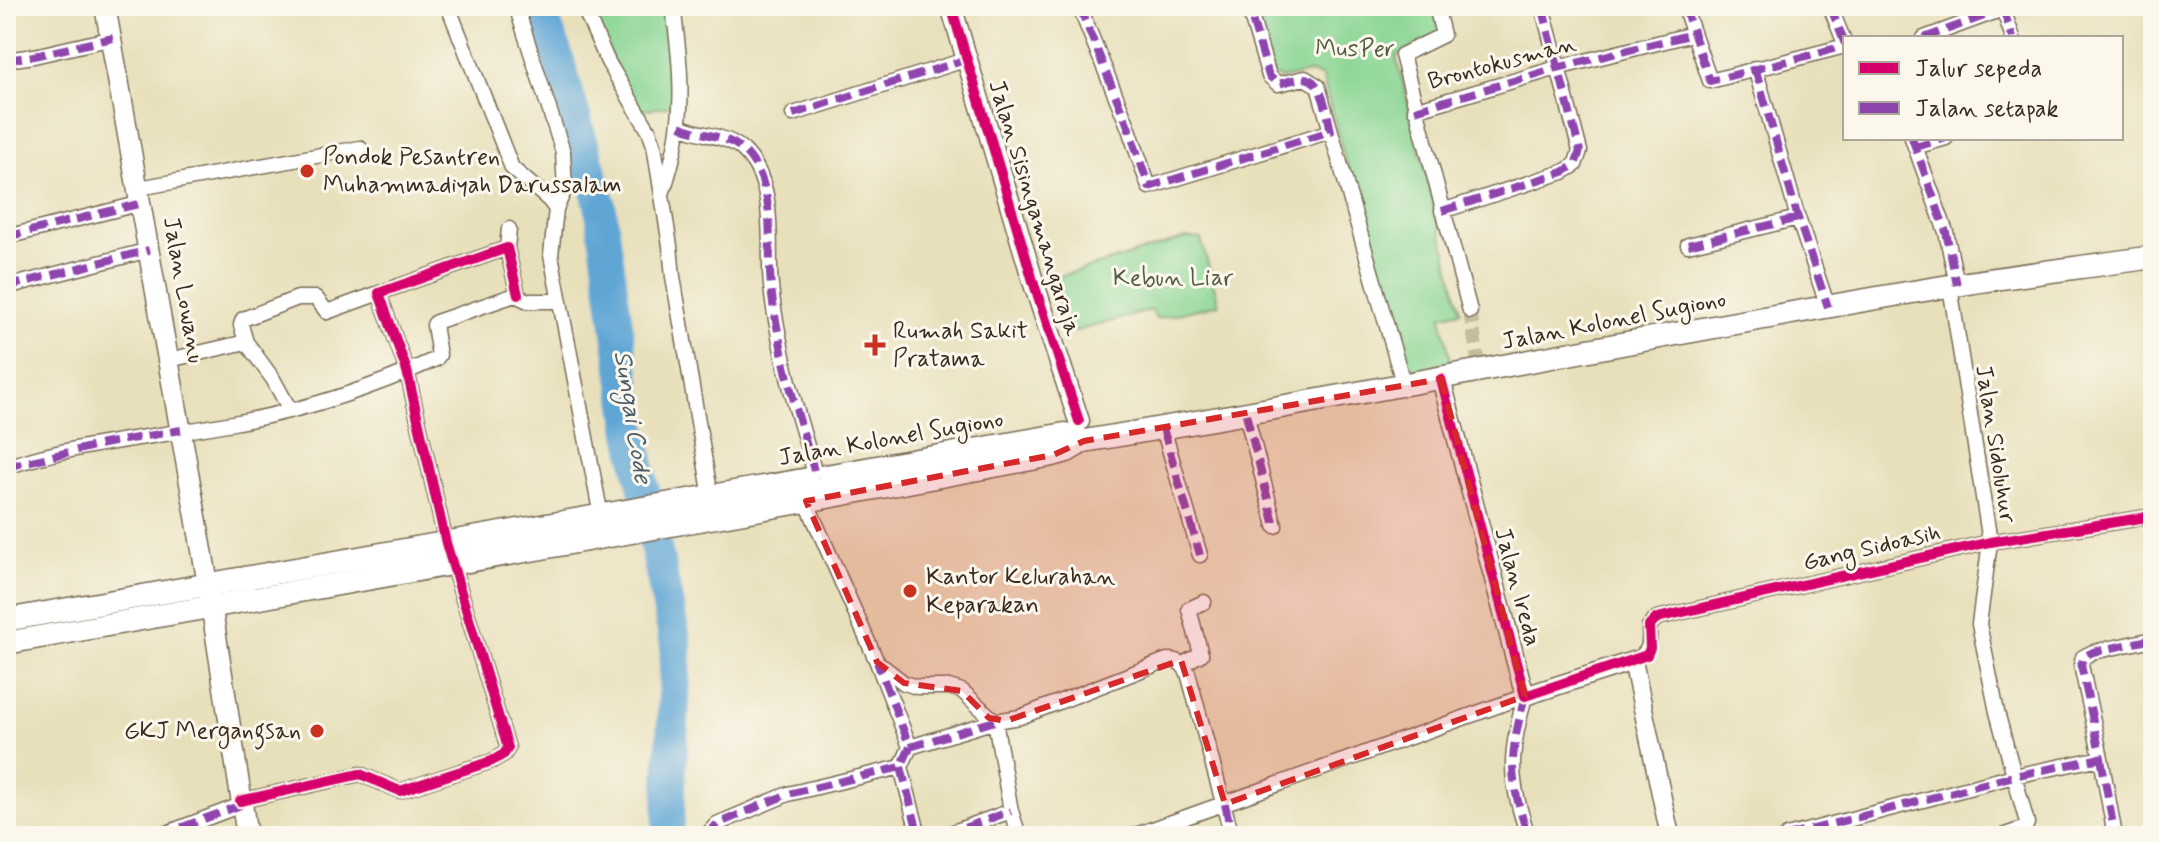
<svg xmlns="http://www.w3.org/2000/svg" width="2159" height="842" viewBox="0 0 2159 842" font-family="Mynerve,sans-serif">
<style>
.green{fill:#89d593;stroke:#628058;stroke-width:2}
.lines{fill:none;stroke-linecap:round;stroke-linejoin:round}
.river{stroke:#5fa6d5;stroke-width:32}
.minor-tunnel{stroke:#c5bc9c;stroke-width:14;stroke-dasharray:14 7;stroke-linecap:butt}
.minor-casing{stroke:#786a55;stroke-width:17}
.tertiary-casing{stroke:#786a55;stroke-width:21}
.secondary-casing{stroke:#786a55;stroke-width:23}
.primary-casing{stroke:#786a55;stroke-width:25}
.minor{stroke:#fff;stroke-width:14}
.tertiary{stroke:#fff;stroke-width:18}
.secondary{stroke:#fff;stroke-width:20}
.primary{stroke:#fff;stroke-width:22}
.quiet{stroke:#8e44ad;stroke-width:8;stroke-dasharray:16 8;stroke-linecap:butt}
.cycleway-casing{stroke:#fbf7ec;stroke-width:15}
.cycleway{stroke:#d6006c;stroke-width:10}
.marked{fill:#d62828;fill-opacity:0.2;stroke:#d62828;stroke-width:6;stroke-dasharray:16 10;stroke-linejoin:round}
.poi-dot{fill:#c8321e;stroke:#fbf7ec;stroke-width:3}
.labels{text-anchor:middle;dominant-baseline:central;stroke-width:6;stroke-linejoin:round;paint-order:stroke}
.park-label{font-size:24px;fill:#525d41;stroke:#fbf7ec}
.street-label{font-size:24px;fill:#3b2a1e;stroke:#fbf7ec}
.poi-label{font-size:24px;fill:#3b2a1e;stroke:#fbf7ec;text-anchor:start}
.water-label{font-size:26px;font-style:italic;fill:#495c67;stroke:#fbf7ec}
</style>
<rect width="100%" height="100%" fill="#fbf7ec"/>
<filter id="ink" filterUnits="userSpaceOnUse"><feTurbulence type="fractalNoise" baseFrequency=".0125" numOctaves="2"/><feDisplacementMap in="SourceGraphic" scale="16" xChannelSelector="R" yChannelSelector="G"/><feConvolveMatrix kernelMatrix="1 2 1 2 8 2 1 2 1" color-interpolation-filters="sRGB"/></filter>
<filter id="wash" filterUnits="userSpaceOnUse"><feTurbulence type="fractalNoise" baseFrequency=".006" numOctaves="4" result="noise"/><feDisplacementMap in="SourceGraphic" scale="32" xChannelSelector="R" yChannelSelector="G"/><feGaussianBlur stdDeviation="1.8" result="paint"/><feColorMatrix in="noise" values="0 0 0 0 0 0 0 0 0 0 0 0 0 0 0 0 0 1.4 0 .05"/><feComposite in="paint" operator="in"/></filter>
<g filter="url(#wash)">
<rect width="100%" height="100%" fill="#e8e0bb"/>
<path class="green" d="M585,6H672L676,105L638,111Z
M1255,6H1434L1441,33L1396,56L1461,311L1441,316L1451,362L1404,372L1322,76L1309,73L1281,79L1273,75Z
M1186,238L1201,239L1219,304L1156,319L1152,310L1073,332L1065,324L1051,279Z"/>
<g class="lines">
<path class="river" d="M538,6L554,45L600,204L632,432L676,645L668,836"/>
</g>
</g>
<g filter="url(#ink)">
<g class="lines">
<path class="minor-tunnel" d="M1470,311L1480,372"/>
<defs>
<path id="minor" d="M448,6L512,168L549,200L556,209L551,255L601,516
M516,6L563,152L565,189L556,209
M583,6L608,62L649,131L654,145L670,246L673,277L711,497
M1079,6L1128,126L1149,187L1331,131
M1248,6L1269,76L1278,84L1305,78L1318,86L1404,386
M1436,6L1443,35L1402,55L1470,311
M1684,6L1710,81L1845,46
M1830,6L1845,44
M2003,9L2013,38
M1924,38L2011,6
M6,60L34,56L113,38
M1755,68L1798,218L1828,307
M1415,110L1557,68L1693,34
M793,114L968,59
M680,126C700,136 726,134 743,150C774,179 769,229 770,267C770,291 775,317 780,341C788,387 804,433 816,478
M1912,138L1946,232L1957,285
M1915,147L1946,138
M139,188L360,148
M663,191C687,122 682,76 673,6
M1442,211L1563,172L1575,165L1580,151L1542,6
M6,237L142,203
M1688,245L1798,218
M507,248L509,229
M1950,286L1990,542L1979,624L1997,712L2027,823L2025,828L2002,836
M6,287L149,250
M246,342L273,379L290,410
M169,360L246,342L241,325L243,319L298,298H316L327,312L379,293
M1246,414L1275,526
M1163,428L1200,555
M6,467C79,443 157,437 233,423C301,411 373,388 436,359L439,355L434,325L436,322L515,295L528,301H559
M806,501L877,662L904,683L917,687H949L962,691L995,721L1011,811L1019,836
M1633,661C1651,652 1650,645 1649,626L1657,618L1990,542L2153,516
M1183,664L1201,654L1189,609L1204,602
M1525,696C1509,759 1508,774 1528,836
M910,747L995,721L1020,717L1167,660C1179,660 1182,663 1188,673L1232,836
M2101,758L2115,836
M901,767L919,836
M240,801L360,774L400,791L492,761L504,754L508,748L446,543L407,371L379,293L507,248L518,295
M159,836L241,805
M706,836L717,824L788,794L901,767L910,747L878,665
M942,836L1011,811
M1133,836L1525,696
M1787,836L2014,776L2101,758L2081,665L2083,657L2093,652L2153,639"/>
<path id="tertiary" d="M1441,379L1525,696L1633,661L1670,836"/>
<path id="secondary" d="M105,6L208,584L247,836
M951,6L1033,281L1079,421"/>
<path id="primary" d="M6,620L1065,434L1084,441
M6,643L806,501L1053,455L1067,451L1084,441C1373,394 1660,333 1949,286C2017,275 2085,267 2153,257"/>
</defs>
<use href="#minor" class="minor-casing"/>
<use href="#tertiary" class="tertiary-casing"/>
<use href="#secondary" class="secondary-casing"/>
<use href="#primary" class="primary-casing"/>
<use href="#minor" class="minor"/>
<use href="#tertiary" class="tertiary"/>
<use href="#secondary" class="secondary"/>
<use href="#primary" class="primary"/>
<path class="quiet" d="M1079,6L1128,126L1149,187L1331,131C1327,116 1323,77 1303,78C1295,79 1286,82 1278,84L1269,76L1248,6
M1684,6L1710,81L1845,46
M1830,6L1845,44
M2003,9L2013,38
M1924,38L2011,6
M6,60L34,56L113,38
M1755,68L1798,218L1828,307
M1415,110L1557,68L1693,34
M793,114L968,59
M680,126C700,136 726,134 743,150C774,179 769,229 770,267C770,291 775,317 780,341C788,387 804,433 816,478
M1912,138L1946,232L1957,285
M1915,147L1946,138
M1442,211L1563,172L1575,165L1580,151L1542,6
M6,237L142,203
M1688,245L1798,218
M6,287L149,250
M1246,414L1275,526
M1163,428L1200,555
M6,467L103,444L181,430
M1525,696C1509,759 1508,774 1528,836
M910,747L995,721
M2101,758L2115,836
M901,767L919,836
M1225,804L1232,836
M159,836L241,805
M706,836L717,824L788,794L901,767L910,747L877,662
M942,836L1011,811
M1787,836L2014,776L2101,758L2081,665L2083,657L2093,652L2153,639
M2002,836L2008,834"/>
<defs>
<path id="cycleway" d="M951,6L1033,281L1079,421
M1441,379L1525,696L1647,655L1650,648L1649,626L1657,618L1990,542L2153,516
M240,801L360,774L400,791L492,761L504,754L508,748L446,543L407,371L379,293L507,248L518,295"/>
</defs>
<use href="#cycleway" class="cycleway-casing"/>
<use href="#cycleway" class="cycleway"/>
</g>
</g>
<path class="marked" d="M1441,379L1525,696L1225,804L1181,660L1006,721L989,718L962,691L904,683L877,662L806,501L1053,455L1084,441Z"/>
<g class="poi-dot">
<circle cx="307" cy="171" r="8"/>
<path d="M871 333h8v8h8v8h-8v8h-8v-8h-8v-8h8z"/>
<circle cx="910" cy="591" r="8"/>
<circle cx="317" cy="731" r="8"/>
</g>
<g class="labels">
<g class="park-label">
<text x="1355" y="49">MusPer</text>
<text x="1173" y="278">Kebun Liar</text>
</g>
<g class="street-label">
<text transform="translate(1502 63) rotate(-15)">Brontokusman</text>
<text transform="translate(1034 208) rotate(73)">Jalan Sisingamangaraja</text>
<text transform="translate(183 290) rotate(80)">Jalan Lowanu</text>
<text transform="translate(1614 321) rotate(-11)">Jalan Kolonel Sugiono</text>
<text transform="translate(891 439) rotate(-10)">Jalan Kolonel Sugiono</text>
<text transform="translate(1995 444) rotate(81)">Jalan Sidoluhur</text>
<text transform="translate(1872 548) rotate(-13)">Gang Sidoasih</text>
<text transform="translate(1517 587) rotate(75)">Jalan Ireda</text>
</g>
<g class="poi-label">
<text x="323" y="157">Pondok Pesantren<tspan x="323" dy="28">Muhammadiyah Darussalam</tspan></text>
<text x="893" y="331">Rumah Sakit<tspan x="893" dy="28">Pratama</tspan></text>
<text x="926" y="577">Kantor Kelurahan<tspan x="926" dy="28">Keparakan</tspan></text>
<text x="301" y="731" text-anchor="end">GKJ Mergangsan</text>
</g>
<g class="water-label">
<text transform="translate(632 417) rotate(81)">Sungai Code</text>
</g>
</g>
<rect width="2159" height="842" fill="none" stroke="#fbf7ec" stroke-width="32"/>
<rect x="1843" y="36" width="280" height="104" fill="#fbf7ec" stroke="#aea59a" stroke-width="2"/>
<rect x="1859" y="62" width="40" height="12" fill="#d6006c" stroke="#aea59a" stroke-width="2"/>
<text x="1915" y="76" font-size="24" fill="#3b2a1e">Jalur sepeda</text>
<rect x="1859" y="102" width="40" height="12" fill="#8e44ad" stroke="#aea59a" stroke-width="2"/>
<text x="1915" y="116" font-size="24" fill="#3b2a1e">Jalan setapak</text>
</svg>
